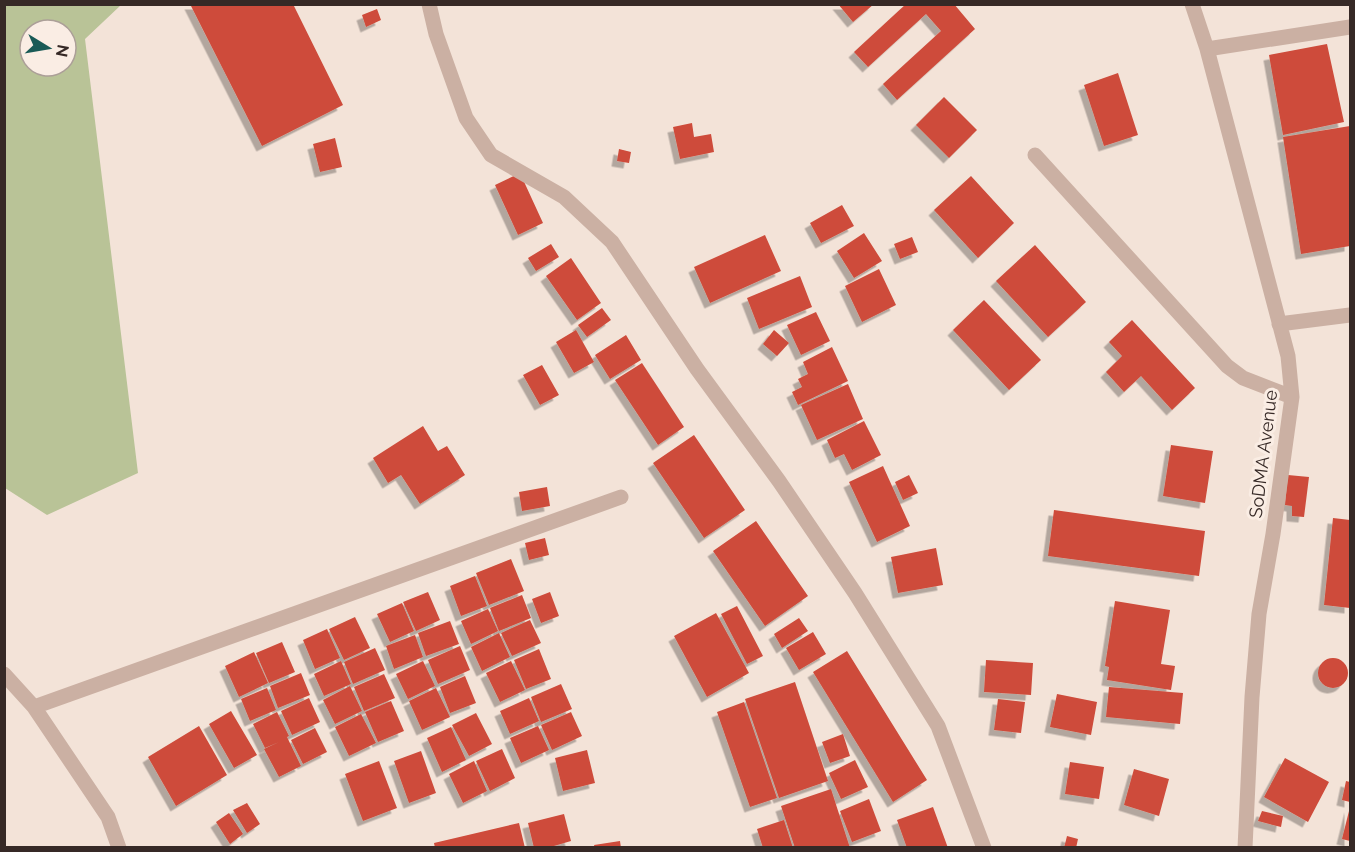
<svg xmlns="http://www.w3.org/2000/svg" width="1355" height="852" viewBox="0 0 1355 852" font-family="Raleway,sans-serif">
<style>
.green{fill:#b9c397;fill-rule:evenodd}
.building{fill:#ce4b3a;filter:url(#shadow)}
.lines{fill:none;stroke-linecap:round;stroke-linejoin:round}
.minor{stroke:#cbb0a3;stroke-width:15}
.labels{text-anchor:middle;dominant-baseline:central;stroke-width:6;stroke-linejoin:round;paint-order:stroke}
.street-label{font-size:18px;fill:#362926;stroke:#faede4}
</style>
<defs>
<filter id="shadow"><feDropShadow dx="-5.5" dy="5.5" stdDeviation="0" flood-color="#0004"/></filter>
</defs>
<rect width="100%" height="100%" fill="#f3e3d8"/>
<path class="green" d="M4,5H121L85,39L138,473L47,515L5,488ZM30,30H66V66H30Z"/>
<path class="building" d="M190,4H293L343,105L262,146Z
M838,4H874L853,22Z
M906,4H954L975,29L897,100L883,84L941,31L926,14L868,67L854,52Z
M377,9L381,20L366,27L362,15Z
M1327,44L1344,122L1283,135L1269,55Z
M1118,73L1138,135L1104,146L1084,85Z
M944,97L977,130L949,158L916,125Z
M692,123L694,137L711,134L714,152L680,159L673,127Z
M1350,126V246L1301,254L1283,137Z
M335,138L342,167L320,172L313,144Z
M619,149L631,152L629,163L617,161Z
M520,173L543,223L518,235L495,185Z
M971,176L1014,223L978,258L934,210Z
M842,205L854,226L821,243L810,223Z
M864,233L882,261L854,278L837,251Z
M765,235L781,271L710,303L694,267Z
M912,237L918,252L900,259L894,244Z
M551,244L559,257L536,271L528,258Z
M1035,245L1086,302L1048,337L996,281Z
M571,258L601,303L577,320L546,276Z
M879,269L896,305L862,322L845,286Z
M800,276L812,307L759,329L747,298Z
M984,300L1041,360L1009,390L953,330Z
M602,308L611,320L587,337L578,325Z
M816,312L830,341L801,355L787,325Z
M1132,320L1195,388L1172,410L1141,376L1124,392L1106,372L1122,356L1109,342Z
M576,330L594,362L574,373L556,342Z
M774,330L789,343L777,356L763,344Z
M626,335L641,360L610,379L595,355Z
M832,347L848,381L798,405L792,392L802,387L798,379L808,374L803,362Z
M642,363L684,427L658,445L615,380Z
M542,365L559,395L540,405L523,375Z
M848,384L863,419L817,440L801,405Z
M864,421L881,455L852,470L844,454L835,458L827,440Z
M423,426L438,451L447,446L465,475L420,504L401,475L388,483L373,458Z
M694,435L745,510L704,538L653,463Z
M1171,445L1213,451L1205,503L1163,496Z
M883,466L910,526L877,542L849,482Z
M909,475L918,493L903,500L895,482Z
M1288,475L1309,477L1304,517L1292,516V506L1285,505Z
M547,487L550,506L522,511L519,492Z
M1054,510L1205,531L1199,576L1048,556Z
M1333,518L1350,520V608L1324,605Z
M756,521L808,596L765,626L713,551Z
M545,538L549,555L529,560L525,543Z
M936,548L943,585L898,593L891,557Z
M511,559L524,591L489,605L476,573Z
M475,576L487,606L461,616L450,586Z
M428,592L440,620L416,631L403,602Z
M550,592L559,616L541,623L532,599Z
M522,595L531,618L499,631L490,608Z
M1115,601L1170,610L1161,664L1175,666L1171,690L1107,680L1109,667L1105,666Z
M402,603L414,631L390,642L377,614Z
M737,606L763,656L747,664L721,614Z
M488,609L498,631L471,644L461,621Z
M716,613L749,673L707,697L674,636Z
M355,617L370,648L344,660L329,629Z
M799,618L808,631L782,648L774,634Z
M530,620L541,643L512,656L501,633Z
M450,621L459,644L426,656L418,633Z
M327,629L340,658L315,669L303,640Z
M813,632L826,654L799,670L786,648Z
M499,633L510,657L482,671L471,647Z
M415,635L423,657L394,669L386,646Z
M282,642L295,672L269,683L256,653Z
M460,646L470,670L438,684L428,660Z
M375,648L385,670L353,684L344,662Z
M539,649L551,679L526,689L514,660Z
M847,651L927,780L893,802L813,672Z
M254,652L268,683L239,697L225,666Z
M1318 673a15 15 0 1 1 30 0a15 15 0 1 1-30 0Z
M986,660L1033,663L1031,695L984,692Z
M341,661L351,684L324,696L314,674Z
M423,661L435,686L408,699L396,674Z
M511,661L525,690L500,702L486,673Z
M301,673L310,695L278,708L270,686Z
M384,674L395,698L364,711L354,687Z
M465,676L476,703L450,713L440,687Z
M795,682L828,781L779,798L745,699Z
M561,684L572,709L541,722L531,697Z
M350,686L362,711L335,724L323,700Z
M1109,687L1183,693L1180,724L1106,717Z
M267,688L276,710L250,721L241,699Z
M436,688L450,717L422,730L409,701Z
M1057,694L1097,702L1091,735L1050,727Z
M309,698L320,722L292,735L281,711Z
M529,698L539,721L510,734L500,711Z
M998,699L1025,702L1021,733L994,730Z
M391,701L404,731L378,742L365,712Z
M744,702L777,798L750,807L717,712Z
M231,711L257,755L234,768L209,724Z
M277,712L289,736L287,737L301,766L279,777L264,749L279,742L265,748L253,724Z
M571,712L582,736L552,750L541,725Z
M476,713L492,744L469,756L452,725Z
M361,714L376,743L349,756L335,727Z
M199,726L227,775L176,806L148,757Z
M538,726L549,750L521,763L510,738Z
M451,727L466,760L442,772L427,738Z
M315,728L327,752L303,764L291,740Z
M843,734L850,756L830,763L822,742Z
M502,749L515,778L490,791L476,761Z
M587,750L595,783L563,791L555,758Z
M421,751L436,793L409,803L394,761Z
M1285,758L1329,782L1308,822L1264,797Z
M855,760L868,787L841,799L829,773Z
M379,761L397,808L363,821L345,774Z
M474,761L487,791L463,803L449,774Z
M1070,762L1104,767L1099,799L1065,794Z
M1134,769L1169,779L1159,816L1124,805Z
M1346,781L1350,782V802L1342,800Z
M831,789L850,848H795L781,806Z
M869,799L881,831L852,842L840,811Z
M247,803L260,824L247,833L233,810Z
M933,807L948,848H907L897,820Z
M1350,807V841L1342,839Z
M1262,811L1283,816L1281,827L1258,821Z
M229,813L243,834L230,844L216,822Z
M564,814L571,841L547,848H534L528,823Z
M784,820L793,848H763L757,829Z
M519,823L525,848H435L434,843Z
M1067,836L1078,839L1076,848H1064Z
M620,841L621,848H595L594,845Z"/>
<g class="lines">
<path class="minor" d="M429,4L436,34L466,118L491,155L564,197L612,242L697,369L779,481L855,593L938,726L984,848
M1192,4L1207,49L1288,356L1292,397L1273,534L1259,614L1252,697L1245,848
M1207,49L1350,27
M1035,155L1227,366L1243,378L1292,397
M1279,324L1350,315
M4,674L34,707L108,817L119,848
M34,707L621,497"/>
</g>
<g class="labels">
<g class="street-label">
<text transform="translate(1263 454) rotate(-83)">SoDMA Avenue</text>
</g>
</g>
<rect width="1355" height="852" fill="none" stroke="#362926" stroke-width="12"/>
<g transform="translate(48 48) rotate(101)"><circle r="28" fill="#faede4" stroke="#ac9f98" stroke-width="1.5"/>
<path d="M0-4.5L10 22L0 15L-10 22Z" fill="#195a56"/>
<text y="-9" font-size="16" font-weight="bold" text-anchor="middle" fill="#362926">N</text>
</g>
</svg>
